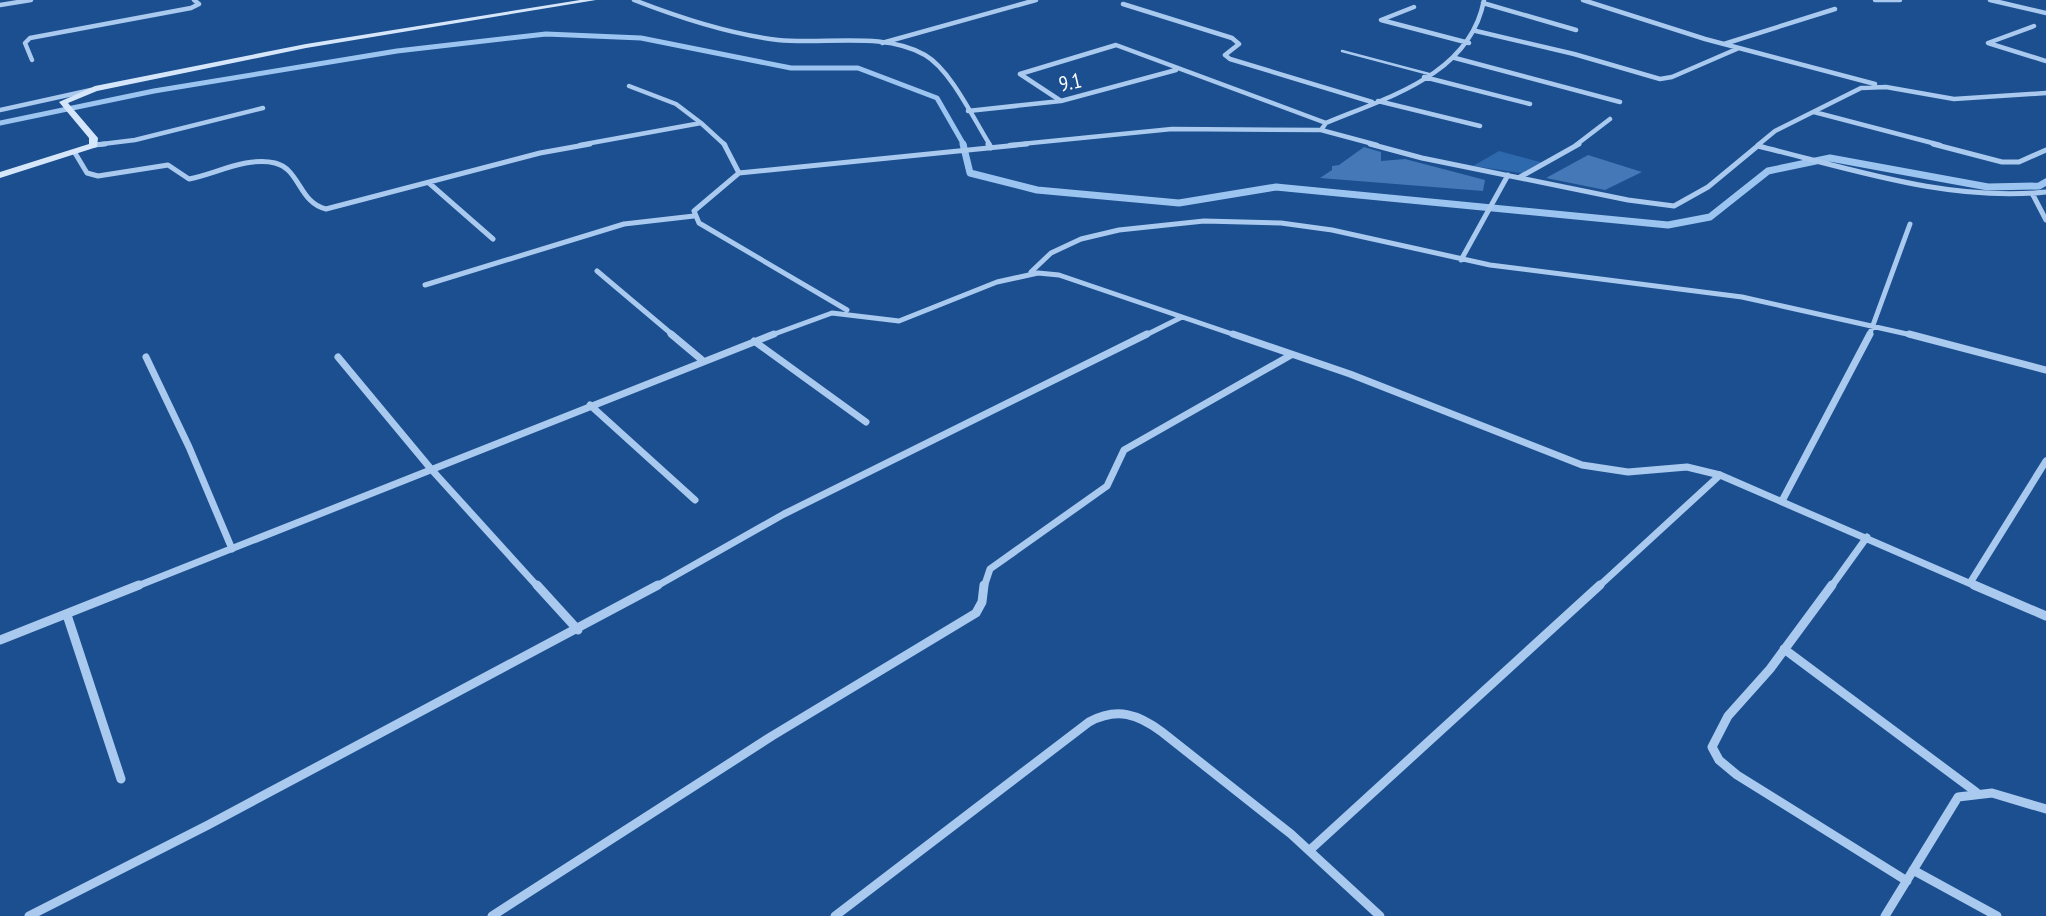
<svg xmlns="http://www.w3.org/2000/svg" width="2046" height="916" viewBox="0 0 2046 916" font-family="'PT Sans Narrow',sans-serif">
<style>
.green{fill:#2e69ad}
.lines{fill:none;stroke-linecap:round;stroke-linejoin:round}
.stream-far1{stroke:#9cc4f0;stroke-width:5}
.stream{stroke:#9cc4f0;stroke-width:7}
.building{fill:#4478b7}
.service{stroke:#a9c9ee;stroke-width:2.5}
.minor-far3{stroke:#a9c9ee;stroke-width:4.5}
.minor-far2{stroke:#a9c9ee;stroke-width:5}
.minor-far1{stroke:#a9c9ee;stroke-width:7}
.minor{stroke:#a9c9ee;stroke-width:9}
.secondary{fill:#d6e6fa;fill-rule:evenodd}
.labels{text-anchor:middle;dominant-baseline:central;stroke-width:5;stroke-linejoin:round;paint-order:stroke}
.far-street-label{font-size:21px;fill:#fff;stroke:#1b4f8f}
</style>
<rect width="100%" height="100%" fill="#1b4f8f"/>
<path class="green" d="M1499,151L1544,163L1527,174L1473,166Z"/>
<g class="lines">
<path class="stream-far1" d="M0,123L154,91L397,51L546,34L641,38L791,68H858L937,98L964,145"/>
<path class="stream" d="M963,144L970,173L1037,190L1179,203L1276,187L1668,225L1710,217L1768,171L1830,158L1988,187L2039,186L2046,182"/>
</g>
<path class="building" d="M1364,147L1381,152V161L1405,159L1485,180L1483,191L1320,178L1332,170V166L1339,165Z
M1588,155L1642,172L1605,190L1546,178Z"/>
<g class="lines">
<path class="service" d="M1342,51L1429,74"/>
<path class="minor-far3" d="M634,0C680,18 728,34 778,40C824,45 883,31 925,55C951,70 974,120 990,145
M1583,0L1705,39L1875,84
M1875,0H1900
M1990,0L2046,13
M1483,3L1576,30
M1123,4L1232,38L1239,44L1225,55L1230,59L1372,102
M0,5L31,0
M1414,7L1381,20L1469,43
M2034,26L1988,43L2046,61
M1476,31L1574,54L1660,79L1672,77L1739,48
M882,43L1036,0
M1724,44L1835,9
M1455,58L1620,102
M32,60L25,43L30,38L191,8L199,4L194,0
M1424,77L1530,104
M629,86L676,104L701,123
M1061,101L1020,74L1116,45L1326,123
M1378,101L1480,126
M0,110L91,90
M968,111L1061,101L1176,70
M1814,112L1940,145
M94,145L135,140L263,108
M580,145L701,123L725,145
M1010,145L1172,129L1321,130
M1377,145L1321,130L1326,123C1388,97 1470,75 1484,0
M1576,145L1610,119
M1758,145L1775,131L1861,88L1886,87L1954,99L2046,93"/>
<path class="minor-far2" d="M724,144L739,173L694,211L699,223L847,310
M988,144L991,148
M1370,144L1422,158L1628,200L1674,206L1708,187L1760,144
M1933,144L2002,162H2019L2046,150
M94,145L105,144
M1758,146C1852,169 1948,202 2046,192
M75,153L87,173L98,176L168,165L189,179C215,174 248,156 275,163C300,169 299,203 326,209L540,153L590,144
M739,173L1027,144
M1520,177L1579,144
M429,183L493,239
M2033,195L2046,220
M1461,260L1508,175
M597,271L674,336
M1031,272L1051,253L1081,239L1119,230L1204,221L1281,223L1332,230L1490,265L1742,297L1916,336
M425,285L624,224L694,216
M769,336L832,313L899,321L997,282L1038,273L1059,275L1238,336
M1144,336L1182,317
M1869,336L1910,224"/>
<path class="minor-far1" d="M671,334L702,360
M1233,334L1350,374L1582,465L1628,472L1687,467L1720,475L1978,587
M1909,334L2046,370
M754,341L866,422
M146,357L189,447L232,549
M338,357L431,469L538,587
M590,405L695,500
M1782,501L1870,334
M1970,583L2046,461
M135,587L774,334
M655,587L784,514L1147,334
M984,587L990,569L1107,486L1124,450L1291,355
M1598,587L1720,475
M1831,587L1867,537"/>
<path class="minor" d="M537,585L578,630
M1832,585L1770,669L1728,716L1712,747L1719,760L1737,775L1907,881
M1974,585L2046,616
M67,615L121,779
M0,640L139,585
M1784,649L1976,792
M1311,849L1600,585
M1913,870L1997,916
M29,916L208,825L658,585
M492,916L772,736L976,613L982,602L984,585
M835,916L1089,722C1117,707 1138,714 1162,732L1291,834L1380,916
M1885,916L1958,797L1992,793L2046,809"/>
<path class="secondary" d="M580,0H596L306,48L97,91L68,103L98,138L97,147L0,178V172L89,144V138L59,102L95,86L306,44Z"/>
</g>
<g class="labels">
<g class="far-street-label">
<text transform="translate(1070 82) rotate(-13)">9.1</text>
</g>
</g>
</svg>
